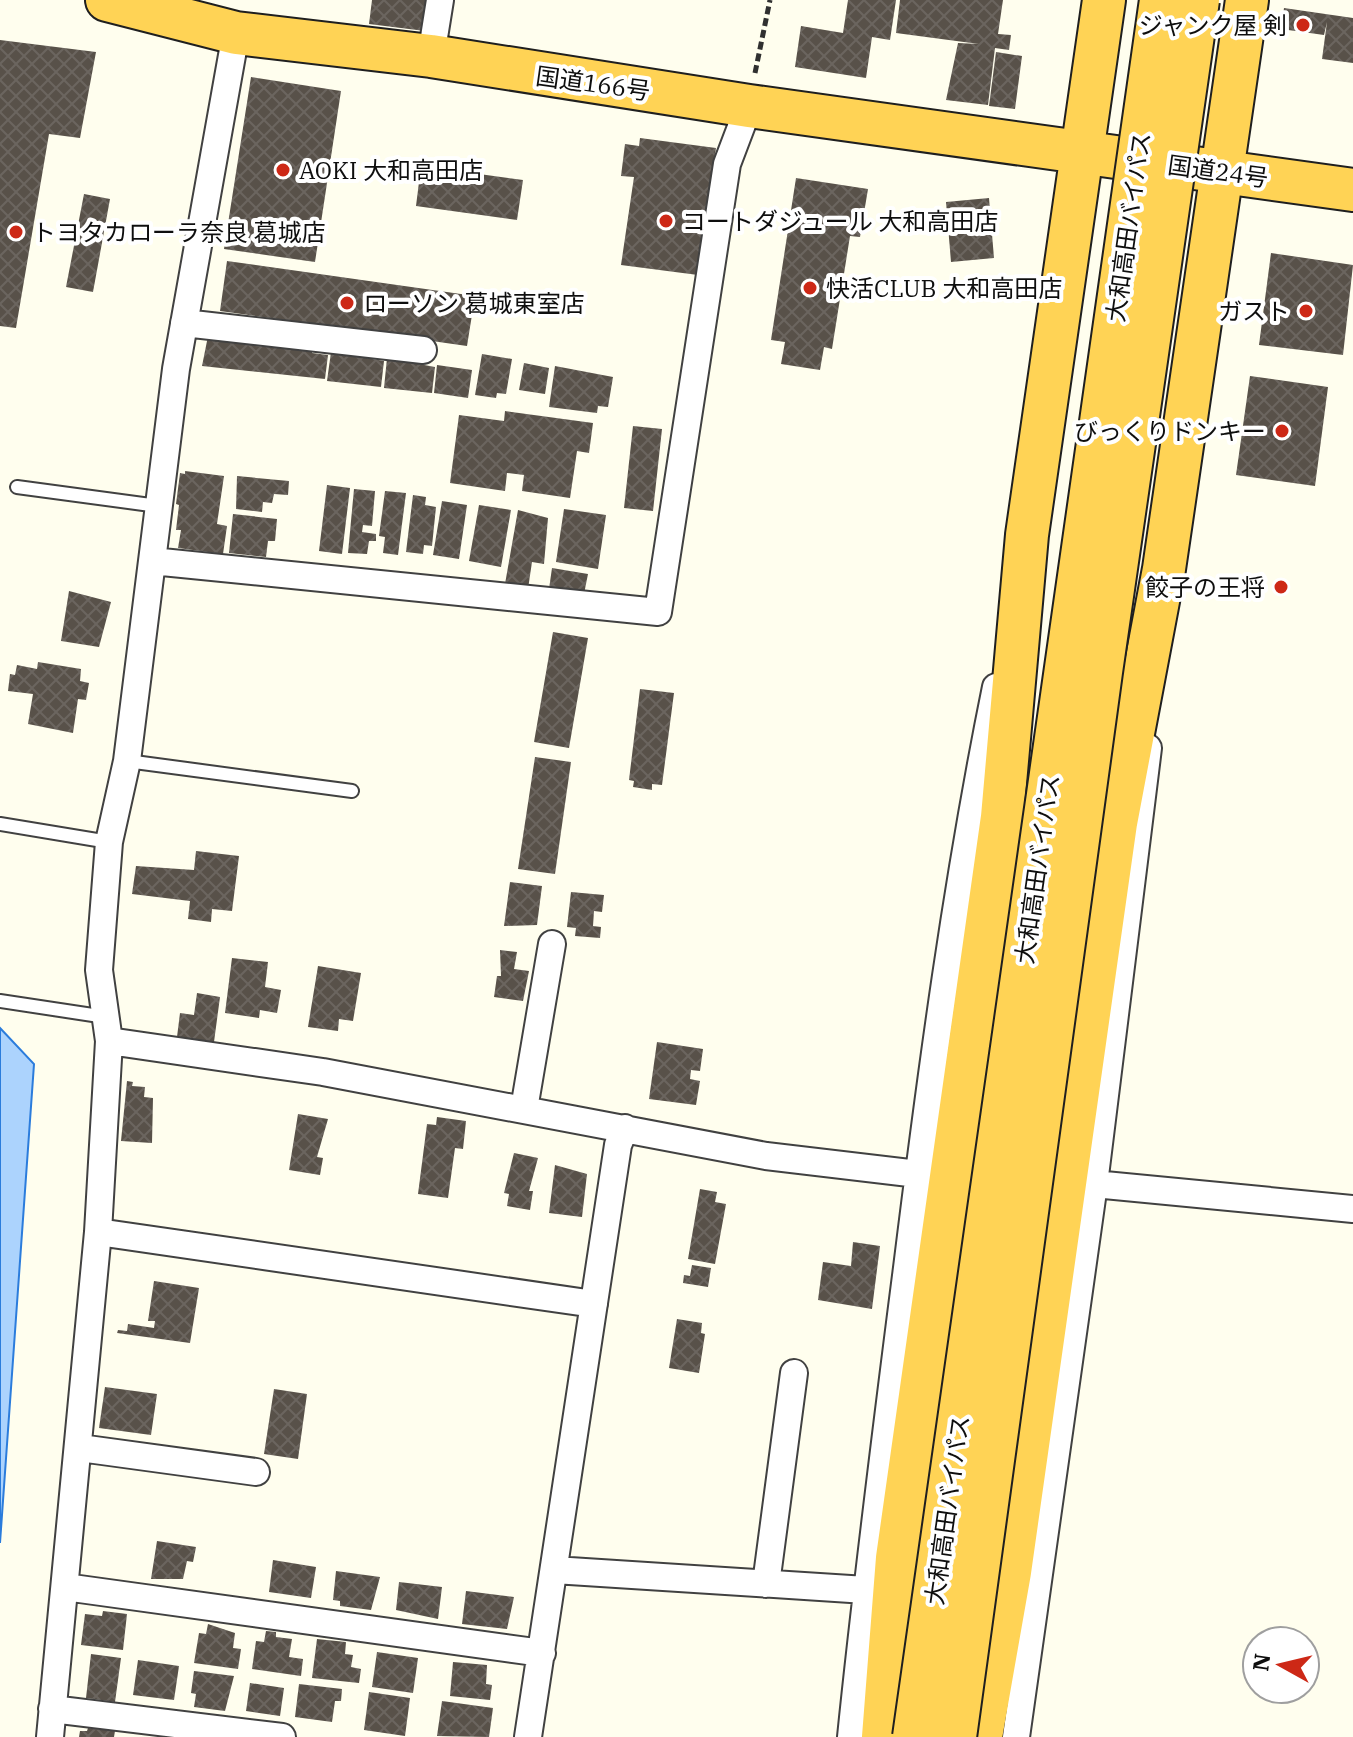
<svg xmlns="http://www.w3.org/2000/svg" width="1353" height="1737" viewBox="0 0 1353 1737" font-family="'IBM Plex Serif','Noto Sans JP',serif">
<style>
.water{fill:#acd3fd;stroke:#2b7cdc;stroke-width:2}
.building{fill:url(#building-cross-hatch)}
.lines{fill:none;stroke-linecap:round;stroke-linejoin:round}
.service-casing{stroke:#414141;stroke-width:16}
.minor-casing{stroke:#414141;stroke-width:30}
.trunk-casing{stroke:#1f1f1f;stroke-width:46}
.path{stroke:#303030;stroke-width:5;stroke-dasharray:8 4;stroke-linecap:butt}
.service{stroke:#fff;stroke-width:12}
.minor{stroke:#fff;stroke-width:26}
.trunk{stroke:#ffd355;stroke-width:42}
.trunk-bridge-casing{stroke:#1f1f1f;stroke-width:46;stroke-linecap:butt}
.trunk-bridge{stroke:#ffd355;stroke-width:42}
.poi-dot{fill:#cd2816;stroke:#fff;stroke-width:3}
.labels{text-anchor:middle;dominant-baseline:central;stroke-width:8;stroke-linejoin:round;paint-order:stroke}
.poi-label{font-size:24px;fill:#0e0e0e;stroke:#fff;text-anchor:start}
.street-label{font-size:24px;fill:#0e0e0e;stroke:#fff}
</style>
<defs>
<pattern id="building-cross-hatch" width="8" height="8" patternUnits="userSpaceOnUse" patternTransform="scale(2)"><rect width="8" height="8" fill="#585149"/><path d="M0 0l8 8M0 8l8-8" fill="none" stroke="#6b655f"/></pattern>
</defs>
<rect width="100%" height="100%" fill="#fffeee"/>
<path class="water" d="M0,1028L34,1064L0,1543Z"/>
<path class="building" d="M372,0H429L425,31L369,24Z
M848,0H896L890,40L872,37L866,78L795,67L801,26L843,33Z
M900,0H1003L998,34L1011,35L1009,50L995,48L988,105L946,100L958,43L979,44L896,33Z
M1284,8L1353,18V63L1322,59L1327,22L1324,35L1281,29Z
M0,40L96,52L80,138L49,134L16,328L0,326Z
M996,52L1022,56L1015,109L989,106Z
M251,77L341,91L315,262L224,249Z
M640,138L716,148L698,275L621,265L634,177L621,176L625,144L639,146Z
M421,166L523,180L517,220L416,206Z
M796,178L868,189L860,237L850,236L832,349L824,347L820,370L781,364L785,342L771,340Z
M84,194L110,199L93,292L66,287Z
M989,198L994,258L951,262L946,202Z
M1271,253L1353,265L1343,355L1259,345Z
M227,261L475,296L467,346L220,311Z
M208,336L256,342L255,346L312,349V353L328,355L325,379L202,366Z
M331,352L384,361L381,387L327,381Z
M482,354L512,359L506,394L497,393L496,398L475,395Z
M387,358L435,367L432,393L384,388Z
M524,363L549,368L545,394L519,390Z
M437,365L472,370L468,398L434,393Z
M555,366L613,377L608,407L598,406L597,413L549,407Z
M1250,376L1328,387L1315,486L1236,475Z
M505,411L593,423L589,453L577,451L570,498L522,491L524,475L507,473L505,491L450,483L459,415L504,421Z
M633,426L662,429L653,511L624,508Z
M185,471L224,476L217,524L227,526L223,554L178,548L181,530H176L179,505L176,504L180,473L185,474Z
M237,476L289,481L288,495L274,494L272,503L263,502L262,512L236,509Z
M327,485L350,488L342,554L319,551Z
M354,489L375,491L372,526L363,525L362,532L376,534V541H369L367,554L348,553Z
M385,491L406,493L398,555L383,553L385,537L379,536Z
M413,495L426,497L425,505L436,507L432,546L424,545L423,554L406,552Z
M442,501L467,505L459,559L433,555Z
M479,505L511,510L501,567L469,561Z
M564,509L606,515L598,569L556,562Z
M518,510L548,518L544,564L532,562L528,589L505,584Z
M233,514L277,519L275,541H268L266,557L229,553Z
M552,568L588,574L584,594L549,589Z
M69,591L111,602L99,647L61,641Z
M553,632L588,638L569,748L534,742Z
M38,662L81,669L80,681L89,683L86,700L78,699L73,733L28,724L33,694L8,691L10,674L15,675L17,665L37,669Z
M640,689L674,693L662,785L652,784V790L633,787L634,781L629,780Z
M535,757L571,762L555,874L518,869Z
M196,851L239,856L232,911L212,909L211,922L188,919L190,901L132,894L136,866L194,870Z
M510,882L542,886L537,925L504,926Z
M571,892L604,895L602,912L594,911L593,926L601,927L600,938L575,936L576,928L567,927Z
M500,950L517,952L514,969L529,971L523,1001L494,997L497,976H501Z
M232,958L268,962L265,987L281,990L277,1013L260,1010L259,1018L225,1013Z
M318,966L361,973L353,1021L339,1019L338,1031L308,1027Z
M197,993L220,997L214,1042L177,1037L180,1013L194,1015Z
M657,1042L703,1049L700,1071L691,1070L690,1079L700,1081L696,1105L649,1099Z
M127,1081L133,1082L132,1086L145,1087L144,1097L153,1098L152,1143L121,1141Z
M298,1114L328,1119L317,1157L323,1158L320,1175L289,1170Z
M437,1117L466,1121L463,1149L455,1148L448,1198L418,1194L427,1124L436,1125Z
M514,1153L538,1158L529,1191H533L530,1210L507,1206L509,1194L504,1193Z
M555,1165L587,1174L582,1217L549,1213Z
M700,1189L717,1192L715,1202L726,1204L715,1264L688,1259Z
M853,1242L880,1246L872,1309L818,1300L823,1262L851,1266Z
M692,1265L711,1268L708,1287L683,1283L684,1275L690,1276Z
M154,1281L199,1288L190,1343L117,1333L118,1330L127,1331L128,1324L154,1328L155,1321H148Z
M677,1319L702,1323L701,1333L705,1334L699,1373L669,1368Z
M105,1387L157,1394L151,1435L99,1428Z
M274,1389L307,1394L298,1459L264,1454Z
M157,1541L196,1547L193,1562L187,1561L183,1579H151Z
M273,1560L316,1567L311,1598L269,1592Z
M336,1571L380,1577L371,1610L340,1606V1601L333,1600Z
M399,1582L442,1587L438,1619L396,1610Z
M466,1591L514,1597L507,1629L462,1624Z
M103,1611L127,1614L123,1650L81,1645L85,1614L102,1616Z
M208,1624L235,1633L233,1648L241,1649L238,1669L194,1663L199,1633L206,1634Z
M266,1631L276,1632V1637L292,1639L289,1657L303,1659L301,1676L252,1669L256,1641L264,1642Z
M317,1639L346,1642L345,1654L353,1655L351,1667L361,1669L359,1683L312,1678Z
M377,1652L418,1658L413,1693L372,1687Z
M91,1654L121,1658L115,1702L86,1698Z
M138,1660L179,1666L174,1700L133,1695Z
M453,1662L487,1665L486,1684L492,1685L490,1700L450,1696Z
M194,1671L234,1676L225,1711L194,1707L196,1694L191,1693Z
M250,1683L284,1688L280,1716L246,1711Z
M299,1684L342,1689L341,1701H335L332,1722L295,1717Z
M369,1692L410,1698L405,1736L364,1730Z
M442,1701L493,1708L489,1737L437,1736Z
M88,1728L115,1731L114,1737H79L80,1731H87Z"/>
<g class="lines">
<defs>
<path id="service" d="M17,487L158,506
M127,761L352,791
M0,824L109,842
M0,1001L106,1017"/>
<path id="minor" d="M431,56L440,0
M184,323L423,350
M152,561L658,612L727,164L749,106
M109,1041L323,1072L766,1156L918,1174
M524,1109L552,944
M1094,1184L1353,1209
M98,1232L594,1304
M80,1448L256,1472
M554,1570L866,1590
M766,1584L794,1373
M65,1587L542,1653
M52,1709L282,1737
M50,1737L98,1232L109,1041L99,970L109,842L127,761L176,369L236,33
M528,1737L618,1145L625,1128
M851,1737C867,1580 887,1424 907,1268C931,1074 957,879 996,687
M1016,1737L1094,1184L1148,748"/>
<path id="trunk" d="M107,0L236,33L431,56L749,106L1353,190
M883,1737L897,1558L1002,817L1027,535L1104,0
M981,1737L1010,1572L1116,823L1164,569L1247,0"/>
</defs>
<use href="#service" class="service-casing"/>
<use href="#minor" class="minor-casing"/>
<use href="#trunk" class="trunk-casing"/>
<path class="path" d="M755,73L770,0"/>
<use href="#service" class="service"/>
<use href="#minor" class="minor"/>
<use href="#trunk" class="trunk"/>
<defs>
<path id="trunk-bridge" d="M914,1737L1161,0
M955,1737L1101,672L1198,0"/>
</defs>
<use href="#trunk-bridge" class="trunk-bridge-casing"/>
<use href="#trunk-bridge" class="trunk-bridge"/>
</g>
<g class="poi-dot">
<circle cx="1303" cy="25" r="8"/>
<circle cx="283" cy="170" r="8"/>
<circle cx="666" cy="221" r="8"/>
<circle cx="16" cy="232" r="8"/>
<circle cx="810" cy="288" r="8"/>
<circle cx="347" cy="303" r="8"/>
<circle cx="1306" cy="311" r="8"/>
<circle cx="1282" cy="431" r="8"/>
<circle cx="1281" cy="587" r="8"/>
</g>
<g class="labels">
<g class="poi-label">
<text x="1287" y="25" text-anchor="end">ジャンク屋 剣</text>
<text x="299" y="170">AOKI 大和高田店</text>
<text x="682" y="221">コートダジュール 大和高田店</text>
<text x="32" y="232">トヨタカローラ奈良 葛城店</text>
<text x="826" y="288">快活CLUB 大和高田店</text>
<text x="363" y="303">ローソン 葛城東室店</text>
<text x="1290" y="311" text-anchor="end">ガスト</text>
<text x="1266" y="431" text-anchor="end">びっくりドンキー</text>
<text x="1265" y="587" text-anchor="end">餃子の王将</text>
</g>
<g class="street-label">
<text transform="translate(593 83) rotate(8)">国道166号</text>
<text transform="translate(1218 171) rotate(8)">国道24号</text>
<text transform="translate(1128 227) rotate(-82)">大和高田バイパス</text>
<text transform="translate(1037 869) rotate(-82)">大和高田バイパス</text>
<text transform="translate(947 1510) rotate(-82)">大和高田バイパス</text>
</g>
</g>
<g transform="translate(1281 1665) rotate(278)"><circle r="38" fill="#ffffff" stroke="#9f9f9f" stroke-width="2"/>
<path d="M0-6L14 30L0 20L-14 30Z" fill="#cd2816"/>
<text y="-12" font-size="22" font-weight="bold" text-anchor="middle" fill="#0e0e0e">N</text>
</g>
</svg>
